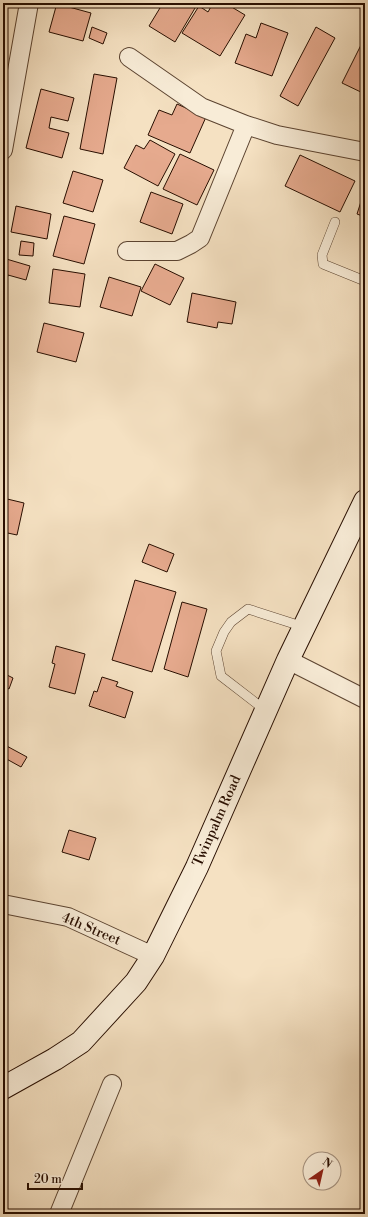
<svg xmlns="http://www.w3.org/2000/svg" width="368" height="1217" viewBox="0 0 368 1217" font-family="'Libre Bodoni',serif">
<style>
.building{fill:#e6aa8e;stroke:#280e00}
.lines{fill:none;stroke-linecap:round;stroke-linejoin:round}
.lane-casing{stroke:#5b4330;stroke-width:10}
.street-casing{stroke:#5b4330;stroke-width:20}
.secondary-casing{stroke:#280e00;stroke-width:24}
.lane{stroke:#f8ecd7;stroke-width:9}
.street{stroke:#f8ecd7;stroke-width:18}
.secondary{stroke:#f8ecd7;stroke-width:22}
.labels{text-anchor:middle;dominant-baseline:central;stroke-width:3.5;stroke-linejoin:round;paint-order:stroke}
.street-label{font-size:14px;fill:#280e00;stroke:#f8ecd7}
</style>
<rect width="100%" height="100%" fill="#f5e1c2"/>
<filter id="stains"><feTurbulence type="fractalNoise" baseFrequency=".005" numOctaves="4"/><feColorMatrix values="0 0 0 0 .2 0 0 0 0 .09 0 0 0 0 .02 0 0 0 .5 -.17"/></filter>
<radialGradient id="worn" r=".72"><stop offset=".6" stop-color="#630" stop-opacity="0"/><stop offset="1" stop-color="#630" stop-opacity=".3"/></radialGradient>
<path class="building" d="M57,3H71L69,7L91,13L83,41L49,32Z
M163,3H198L175,42L149,26Z
M213,3H225L245,15L220,56L182,33L199,6L208,12Z
M261,23L288,33L272,76L235,63L246,34L256,38Z
M92,27L107,33L103,44L89,38Z
M316,27L335,38L298,106L280,96Z
M365,37V94L342,83Z
M94,74L117,78L103,154L80,149Z
M41,89L74,98L68,121L51,117L49,128L69,133L62,158L26,148Z
M177,104L206,117L190,153L148,135L159,110L172,115Z
M150,140L175,154L158,186L124,168L136,145L144,149Z
M180,154L214,170L197,205L163,189Z
M300,155L355,181L340,212L285,186Z
M73,171L103,180L93,212L63,203Z
M365,189V217L357,214Z
M151,192L183,204L172,234L140,222Z
M16,206L51,214L47,239L11,232Z
M64,216L95,224L84,264L53,256Z
M21,241L34,243L33,256L19,255Z
M3,258L30,266L26,280L8,275L3,295Z
M155,264L184,278L170,305L141,291Z
M53,269L85,274L80,307L49,303Z
M109,277L141,287L132,316L100,307Z
M192,293L236,302L232,324L218,322L217,328L187,322Z
M44,323L84,333L76,362L37,352Z
M3,498L24,503L17,535L3,532Z
M149,544L174,554L167,572L142,562Z
M135,580L176,592L152,672L112,660Z
M182,602L207,609L188,677L164,669Z
M56,646L85,654L75,694L49,687L55,664L52,663Z
M3,673L13,678L9,689L3,686Z
M102,677L118,682L116,686L133,692L125,718L89,706L94,691L97,692Z
M3,744L27,757L21,767L3,757Z
M69,830L96,838L89,860L62,852Z"/>
<g class="lines">
<defs>
<path id="lane" d="M335,222L322,255L323,264L365,281
M265,710L221,676L216,651L224,632L231,622L248,609L304,627"/>
<path id="street" d="M129,57L201,107L246,125L277,135L365,152
M3,150L29,3
M127,251H177L191,244L200,238L246,125
M288,660L365,699
M3,904L68,917L153,956
M59,1214L112,1084"/>
<path id="secondary" d="M3,1088L55,1059L81,1042L136,982L153,956L197,867L288,660L365,501"/>
</defs>
<use href="#lane" class="lane-casing"/>
<use href="#street" class="street-casing"/>
<use href="#secondary" class="secondary-casing"/>
<use href="#lane" class="lane"/>
<use href="#street" class="street"/>
<use href="#secondary" class="secondary"/>
</g>
<g class="labels">
<g class="street-label">
<text transform="translate(217 821) rotate(-66)">Twinpalm Road</text>
<text transform="translate(91 929) rotate(23)">4th Street</text>
</g>
</g>
<rect width="368" height="1217" fill="none" stroke="#f5e1c2" stroke-width="16"/>
<rect x="4" y="4" width="360" height="1209" fill="none" stroke="#280e00" stroke-width="2"/>
<rect x="8" y="8" width="352" height="1201" fill="none" stroke="#280e00"/>
<g transform="translate(322 1171) rotate(34)"><circle r="19" fill="#f8ecd7" stroke="#a59381"/>
<path d="M0-3L7 15L0 10L-7 15Z" fill="#8f2418"/>
<text y="-6" font-size="11" font-weight="bold" text-anchor="middle" fill="#280e00">N</text>
</g>
<path d="M28 1183v6h54v-6" fill="none" stroke="#280e00" stroke-width="2"/>
<text x="34" y="1183" font-size="12" fill="#280e00" stroke="#f8ecd7" stroke-width="3" paint-order="stroke">20 m</text>
<rect width="100%" height="100%" filter="url(#stains)"/>
<rect width="100%" height="100%" fill="url(#worn)"/>
</svg>
